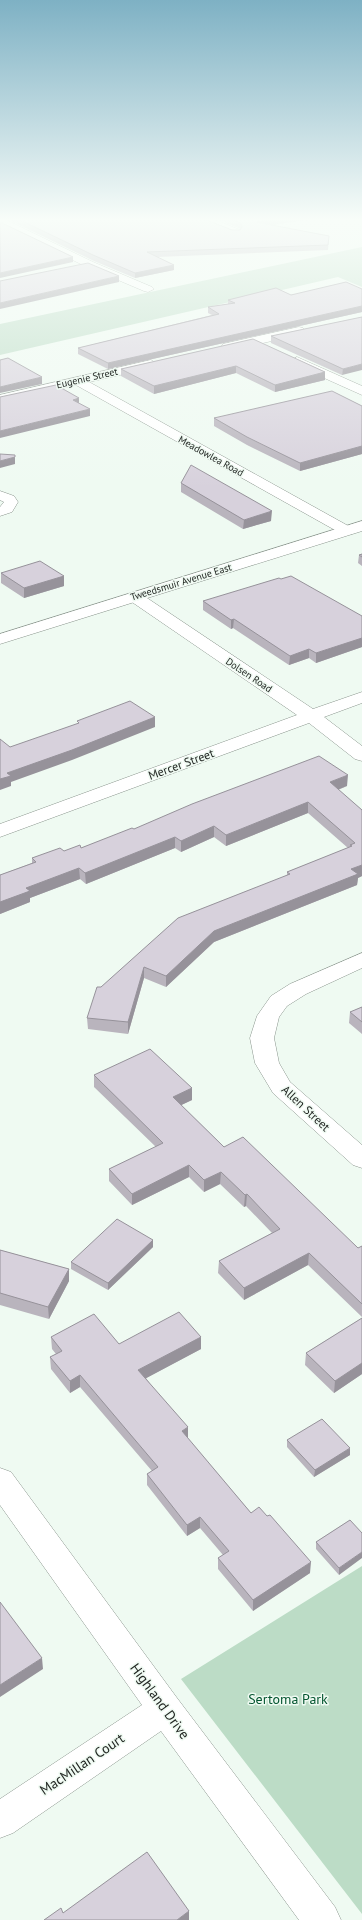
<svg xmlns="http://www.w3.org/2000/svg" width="362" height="1920" viewBox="0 0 362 1920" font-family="'PT Sans',sans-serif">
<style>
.green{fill:#bcdcc6}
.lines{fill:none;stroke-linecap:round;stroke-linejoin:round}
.minor-casing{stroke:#8a958d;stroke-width:1}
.tertiary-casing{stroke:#8a958d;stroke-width:1}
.minor{fill:#fff;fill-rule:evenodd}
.tertiary{fill:#fff;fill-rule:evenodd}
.wall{fill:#b9b4bd}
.shaded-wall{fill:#96929a}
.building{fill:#d7d1dc;stroke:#96929a}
.labels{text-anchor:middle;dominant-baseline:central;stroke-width:3;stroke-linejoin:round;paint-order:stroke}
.far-street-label{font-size:10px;fill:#222623;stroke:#effaf2}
.street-label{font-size:12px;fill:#222623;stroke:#effaf2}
.near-park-label{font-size:14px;fill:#045530;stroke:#effaf2}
.near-street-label{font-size:14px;fill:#222623;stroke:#effaf2}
</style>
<rect width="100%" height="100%" fill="#effaf2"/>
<path class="green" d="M362,247V287L338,277L0,355V324Z
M362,1566V1914L181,1679Z"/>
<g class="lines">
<defs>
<path id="minor" d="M0,219H4L93,262L152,287L154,289L148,292L144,291L85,266L0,225Z
M199,219H213L240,230L241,232L240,234H232L200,221Z
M299,327L303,328L305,331L303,334L227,351L221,347L223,344Z
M297,357L362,386V395L293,364L291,361Z
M151,360L157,364L155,367L89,382L352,528L355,531L352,534H342L76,385L0,403V395Z
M0,491L14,496L18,502L12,512L0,516V507L4,502L0,500Z
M135,592L141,594L313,709L362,692V703L324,717L362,746V761L355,759L309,723L0,837V824L297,715L129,600L127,597L129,594Z
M362,953V968L306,994L287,1006L279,1017L274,1038L279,1063L290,1082L362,1145V1168L353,1165L273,1093L255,1063L250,1038L257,1016L271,996L290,984Z
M0,1468L11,1472L177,1698L335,1907L341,1920H299L161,1731L13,1833L0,1838V1799L142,1705L0,1505Z"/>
<path id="tertiary" d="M362,521V531L0,644V634Z"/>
</defs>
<use href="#minor" class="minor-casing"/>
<use href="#tertiary" class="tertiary-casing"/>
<use href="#minor" class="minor"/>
<use href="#tertiary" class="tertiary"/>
</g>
<path class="wall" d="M7,219H204L232,230H240L241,229L217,219H314L271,225L329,236L328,250L157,257L174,265V270L135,278L94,261Z
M362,289V312L108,369L78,354V348L212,315L208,313V307L228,304V300Z
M362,317L342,375L271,343V336Z
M253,339L325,372V380L275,392L236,373L154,394L121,376V369Z
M362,406V454L300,471L247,445L214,426V418Z
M181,483L271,521L243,529L181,492Z
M362,554V566L358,563L359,555Z
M1,573L64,576V586L24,598L1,583Z
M203,601L362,616V647L316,663L309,658L289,665L233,628L231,629L203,610Z
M347,786L338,790L362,810V876L358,878L357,885L214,942L166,987L144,978L128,1034L88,1029L87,1018L101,987L287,875V872L348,848L308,813L226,846L214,837L181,852L175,848L86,884L80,879L30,898V902L0,914V875L32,863V858L81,848L134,829Z
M362,1007V1034L349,1023L350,1012Z
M94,1075L192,1088V1100L181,1105L224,1147L358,1248L362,1246V1317L308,1265L244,1300L218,1273L219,1261L272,1233L246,1206L244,1207L220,1184L204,1192L189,1177L132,1205L109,1181V1169L156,1147L94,1087Z
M153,1240V1247L108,1290L71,1269V1262Z
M0,1250L69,1269V1281L49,1319L0,1305Z
M362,1318V1374L334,1393L305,1365L306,1353Z
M51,1337L119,1344L201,1337V1349L146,1378L188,1438V1439L251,1513L310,1573L253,1611L218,1569V1558L223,1555L200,1528L187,1536L147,1485V1474L152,1471L80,1387L70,1393L51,1369L50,1357L56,1354L52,1349Z
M287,1440L350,1455L314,1477L287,1447Z
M350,1520L339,1575L316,1549V1542Z"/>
<path class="shaded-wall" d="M277,219H314L256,227V222Z
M73,257V262L0,278V273Z
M174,265V270L135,278V273Z
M119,276V282L0,309V303Z
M362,306V312L108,369V363Z
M362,364V370L342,375L343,369Z
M236,366V373L154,394V386Z
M325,372V380L275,392V385Z
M42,377V384L0,393V387Z
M79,398V405L73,400Z
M90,409V416L0,438V431Z
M362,446V454L300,471V463Z
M15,457V464L0,468V461Z
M272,511L271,521L243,529L244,520Z
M64,576V586L24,598V588Z
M234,619L233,628L231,629V620Z
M362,638V647L316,663V653Z
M309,649V658L289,665L290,656Z
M155,717V727L72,760L11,782V786L0,790V779L7,773Z
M348,775L347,786L329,793L330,782Z
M308,802V813L226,846V835Z
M214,826V837L181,852V841Z
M175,837V848L86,884L85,873Z
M362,865V876L358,878L357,885L214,942L166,987V976L214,931L351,869Z
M79,868L80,879L30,898V902L0,914V902L26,888Z
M144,967V978L128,1034V1022Z
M192,1088V1100L173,1109V1097Z
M189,1165V1177L132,1205V1194Z
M221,1172L220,1184L204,1192V1180Z
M247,1194L246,1206L244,1207L245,1195Z
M153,1240V1247L108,1290V1283Z
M309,1253L308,1265L244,1300V1288Z
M69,1269V1281L49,1319L48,1307Z
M201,1337V1349L139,1382L138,1370Z
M362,1363V1374L334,1393L335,1381Z
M80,1375V1387L70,1393V1381Z
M188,1427V1438L182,1443V1431Z
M350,1448V1455L314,1477L315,1470Z
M200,1517V1528L187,1536V1525Z
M362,1552V1558L339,1575V1568Z
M311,1562L310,1573L253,1611V1600Z
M42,1658L43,1669L0,1697V1685Z
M189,1911V1920H177Z"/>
<path class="building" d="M18,219H204L232,230H240L242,227L241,223L229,219H277L256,222L329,236L328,245L147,252L174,265L135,273L93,255Z
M0,222L73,257L0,273Z
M88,263L119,276L0,303V281Z
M346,282L362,289V306L108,363L78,348L219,314L208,307L235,303L228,300L276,288L291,295Z
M362,317V364L343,369L271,336Z
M253,339L325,372L275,385L236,366L154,386L121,369Z
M8,358L42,377L0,387V360Z
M56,385L79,398L73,400L90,409L0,431V397Z
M332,391L362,406V446L300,463L247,437L214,418Z
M0,454L15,455V457L0,461Z
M191,465L272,511L244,520L181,483Z
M362,554V557L359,555Z
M40,561L64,576L24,588L1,573Z
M291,576L362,616V638L316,653L309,649L290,656L234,619L231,620L203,601L279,578L281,579Z
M130,701L155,717L72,750L7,773L11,776L0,779V739L10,747L79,723L77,721Z
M319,756L348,775L330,782L362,810V865L351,869L358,874L214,931L166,976L144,967L128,1022L87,1018L97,987H101L178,918L290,874L287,872L352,846L350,845L355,843L308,802L226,835L214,826L181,841L175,837L85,873L79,868L26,888L30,891L0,902V875L36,862L32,858L60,848L64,851L80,845L81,848L132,828L134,829L192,804Z
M362,1007V1022L350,1012Z
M150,1049L192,1088L173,1097L224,1147L243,1137L358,1248L362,1246V1304L309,1253L244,1288L219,1261L280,1229L247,1194L245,1195L221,1172L204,1180L189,1165L132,1194L109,1169L163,1143L94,1075Z
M117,1219L153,1240L108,1283L71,1262Z
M0,1250L69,1269L48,1307L0,1293Z
M179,1312L201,1337L138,1370L188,1427L182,1431L251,1513L259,1507L267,1516L270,1515L311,1562L253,1600L218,1558L229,1551L200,1517L187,1525L147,1474L158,1467L80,1375L70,1381L50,1357L62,1351L51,1337L94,1314L119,1344Z
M362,1318V1363L335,1381L306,1353Z
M322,1419L350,1448L315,1470L287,1440Z
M350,1520L362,1533V1552L339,1568L316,1542Z
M0,1602L42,1658L0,1685Z
M147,1852L189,1911L177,1920H44L61,1908L63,1913Z"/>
<linearGradient id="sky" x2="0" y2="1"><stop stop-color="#7eb1c4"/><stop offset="0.45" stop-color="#f8fdf9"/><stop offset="1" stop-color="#f8fdf9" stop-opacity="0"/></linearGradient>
<rect width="362" height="488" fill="url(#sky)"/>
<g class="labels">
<g class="far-street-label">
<text transform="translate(87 378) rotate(-13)">Eugenie Street</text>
<text transform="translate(211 456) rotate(29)">Meadowlea Road</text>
<text transform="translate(181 582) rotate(-17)">Tweedsmuir Avenue East</text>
<text transform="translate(249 675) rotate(34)">Dolsen Road</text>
</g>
<g class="street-label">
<text transform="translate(181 764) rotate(-20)">Mercer Street</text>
<text transform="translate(306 1108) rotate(43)">Allen Street</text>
</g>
<g class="near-park-label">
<text x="288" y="1699">Sertoma Park</text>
</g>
<g class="near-street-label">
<text transform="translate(160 1701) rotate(54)">Highland Drive</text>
<text transform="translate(82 1764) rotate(-34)">MacMillan Court</text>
</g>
</g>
</svg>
